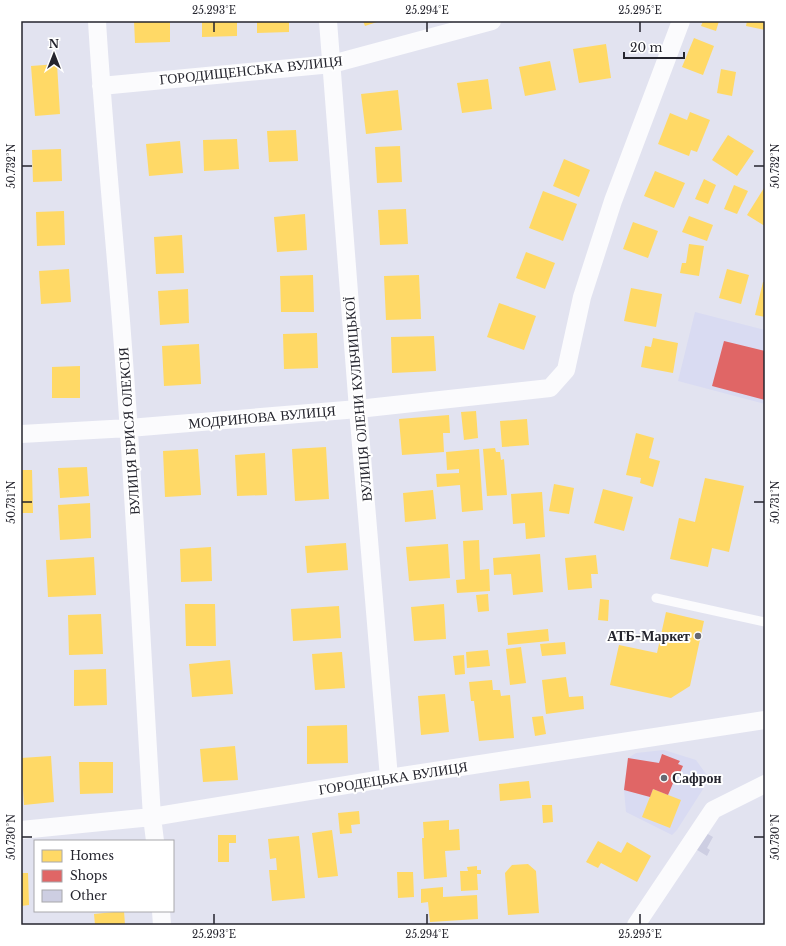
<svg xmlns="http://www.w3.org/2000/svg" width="786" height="946" viewBox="0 0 786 946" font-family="'Libre Baskerville',serif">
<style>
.built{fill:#d9dbf2}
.homes{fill:#ffd966}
.shops{fill:#e06666}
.building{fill:#cdcee2}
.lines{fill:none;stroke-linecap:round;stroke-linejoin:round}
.lane{stroke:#fbfbfd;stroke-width:9}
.street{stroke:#fbfbfd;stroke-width:18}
.ticks{fill:none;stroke:#25252e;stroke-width:1.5}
.poi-dot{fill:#676872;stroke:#fff;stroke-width:1.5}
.labels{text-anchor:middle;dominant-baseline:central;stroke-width:4;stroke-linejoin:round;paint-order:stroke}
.street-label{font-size:14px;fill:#25252e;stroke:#fff}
.poi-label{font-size:14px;font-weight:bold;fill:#25252e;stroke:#fff;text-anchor:end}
.neatline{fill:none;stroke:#25252e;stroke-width:1.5}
.ticks-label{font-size:10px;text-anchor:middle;fill:#25252e}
</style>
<rect width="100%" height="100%" fill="#e2e3f0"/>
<path class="built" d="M695,312L765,330V404L678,381Z
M664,750L696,760L706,774L705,786L677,830L672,835L626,812L624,790L628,758L636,753Z"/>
<path class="homes" d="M134,21H170V42L135,43Z
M202,21H237V36L202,37Z
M257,21H289V32L257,33Z
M363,21H380L365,26Z
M703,21H719L716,31L701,26Z
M747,21H765V30L746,26Z
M694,38L714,46L703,75L682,67Z
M606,44L611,78L579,83L573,49Z
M550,61L556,90L525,96L519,67Z
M57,64L60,114L35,116L31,66Z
M721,69L736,72L732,96L717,93Z
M488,79L492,109L462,113L457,83Z
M398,90L402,130L366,134L361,94Z
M690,112L710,120L697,152L691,150L689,156L658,144L670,113L687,120Z
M296,130L298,161L269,162L267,131Z
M728,135L754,151L737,176L712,160Z
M237,139L239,169L204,171L203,140Z
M180,141L183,173L149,176L146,144Z
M400,146L402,182L377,183L375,147Z
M61,149L62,181L33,182L32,150Z
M564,159L590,170L579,197L553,186Z
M655,171L685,183L674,208L644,196Z
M704,179L716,185L708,204L695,199Z
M734,185L748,191L737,214L724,209Z
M764,188L765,189V226L747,215Z
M543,191L577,204L563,241L529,228Z
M406,209L408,244L380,245L378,210Z
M64,211L65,245L37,246L36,212Z
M305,214L307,250L277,252L274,217Z
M689,216L713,225L707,241L682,232Z
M633,222L658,231L648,258L623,249Z
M182,235L184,273L156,274L154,237Z
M689,244L704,246L699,276L680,273L682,263H686Z
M526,252L555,263L545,289L516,278Z
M69,269L71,302L41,304L39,271Z
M727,269L749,275L741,304L719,298Z
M313,275L314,312H281L280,276Z
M419,275L421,319L386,320L384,276Z
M763,282H765V317L755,315Z
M631,288L662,294L656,327L624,321Z
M188,289L189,323L160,325L158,291Z
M499,303L536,316L524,350L487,337Z
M317,333L318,368L284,369L283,334Z
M434,336L436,371L392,373L391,337Z
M653,338L678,343L673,373L641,367L645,346L651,347Z
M199,344L201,384L164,386L162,346Z
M80,366V398H52V367Z
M476,411L478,438L464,440L461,412Z
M449,415L450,433H443L444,452L402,455L399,419Z
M527,419L529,445L502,447L500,421Z
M636,433L654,438L649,458L660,461L653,487L640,483L641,478L626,475Z
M326,447L329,499L295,501L292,449Z
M495,448L496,452H500L501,460L504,459L507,495L487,496L483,449Z
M198,449L201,495L165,497L163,451Z
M479,449L483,510L462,512L460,485L437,487L436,474L459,473V469L447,470L446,452Z
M265,453L267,495L237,496L235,455Z
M87,467L89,496L60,498L58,468Z
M21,470H32L33,513H21Z
M705,478L744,486L729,552L712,548L708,567L670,559L679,518L695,522Z
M554,484L574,488L569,514L549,511Z
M603,489L633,497L624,531L594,523Z
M433,490L436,519L405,522L403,493Z
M542,492L545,537L526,539L525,523L513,524L511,494Z
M90,503L91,538L60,540L58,505Z
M479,540L480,570L489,569L490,591L457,593L456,580L465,579L463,541Z
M346,543L348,570L307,573L305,546Z
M448,544L450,578L409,581L406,547Z
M211,547L212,581L181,582L180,549Z
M540,554L543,592L513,595L511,574L494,575L493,558Z
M596,555L598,574H591L592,588L568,590L565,558Z
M94,557L96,595L48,597L46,560Z
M488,594L489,611L478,612L476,595Z
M600,599L609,600L608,621L598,620Z
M185,604H215L216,646H186Z
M444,604L446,639L414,641L411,607Z
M339,606L341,638L293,641L291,609Z
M666,612L704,621L690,686L671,698L610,685L619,645L657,653Z
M101,614L103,654L69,655L68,615Z
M548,629L549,641L508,645L507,633Z
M565,642L566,654L542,656L540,644Z
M521,647L526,683L510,685L506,649Z
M488,650L490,666L467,668L466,652Z
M342,652L345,688L315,690L312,654Z
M464,655L465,674L455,675L453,656Z
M230,660L233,694L192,697L189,664Z
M106,669L107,705L74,706V670Z
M566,677L569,697L583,696L584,709L546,714L542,680Z
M492,680L493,690H500L501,696L510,695L514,738L479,741L474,701H471L469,682Z
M445,694L449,732L421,735L418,696Z
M543,716L546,734L535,736L532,717Z
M347,725L348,763L307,764V726Z
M235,746L238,780L203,782L200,749Z
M51,756L54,802L24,805L21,758Z
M79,762H113V793L80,794Z
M529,781L531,798L500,801L499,784Z
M653,789L681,800L670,828L642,817Z
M542,805H552L553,822L543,823Z
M359,811L360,824L351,825L352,833L340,834L338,813Z
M449,820V830L459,829L460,850L445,851L447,877L424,879L422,838H424L423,822Z
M332,830L338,876L318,878L312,833Z
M218,835H236V843H229V862H218Z
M299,836L305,898L272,901L269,870H277L276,858L270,859L268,839Z
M598,841L621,853L627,842L651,856L637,882L601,863L598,868L586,862Z
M528,864L536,871L539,913L508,915L505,873L512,865Z
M477,866V870H481V874H477L478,890L461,891L460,871H468L467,867Z
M397,872H413L414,897L398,898Z
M21,873H28L29,905L21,906Z
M443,887V897L477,895L478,919L430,922L428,902L421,903V889Z
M124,911L125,925H95L94,914Z"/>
<path class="shops" d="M724,341L765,351V400L712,386Z
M662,754L680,761L678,764L683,766L679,775L677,774L668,795L653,789L650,797L624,790L628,758L659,763Z"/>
<path class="building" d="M706,833L713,837L707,848L710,850L707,856L694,848Z"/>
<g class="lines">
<path class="lane" d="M656,598L765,622"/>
<path class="street" d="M97,21C103,121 113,221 121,321C134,486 142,652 152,817L155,841
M328,21L358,409L389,778
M101,86L332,64L492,21
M21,434L129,428L358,409L550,388L566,370L582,297L613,201L681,21
M21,830L152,817L389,778L765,720
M161,911L162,925
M636,925L713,810L765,784"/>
</g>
<path class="ticks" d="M214,22V32M427,22V32M640,22V32M22,166H32M754,166H764M22,502H32M754,502H764M22,837H32M754,837H764M214,914V924M427,914V924M640,914V924"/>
<g class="poi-dot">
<circle cx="698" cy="636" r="4"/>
<circle cx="664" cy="778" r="4"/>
</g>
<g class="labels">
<g class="street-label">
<text transform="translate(251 70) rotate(-6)">ГОРОДИЩЕНСЬКА ВУЛИЦЯ</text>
<text transform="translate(358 399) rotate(-95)">ВУЛИЦЯ ОЛЕНИ КУЛЬЧИЦЬКОЇ</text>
<text transform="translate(262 417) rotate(-5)">МОДРИНОВА ВУЛИЦЯ</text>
<text transform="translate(129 431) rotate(-94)">ВУЛИЦЯ БРИСЯ ОЛЕКСІЯ</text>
<text transform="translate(393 778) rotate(-9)">ГОРОДЕЦЬКА ВУЛИЦЯ</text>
</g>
<g class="poi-label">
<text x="690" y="636">АТБ-Маркет</text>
<text x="672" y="778" text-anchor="start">Сафрон</text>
</g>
</g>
<rect width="786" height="946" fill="none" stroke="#ffffff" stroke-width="44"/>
<rect x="34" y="840" width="140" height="72" fill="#ffffff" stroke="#a8a8ab"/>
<rect x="42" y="850" width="20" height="12" fill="#ffd966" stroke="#a8a8ab"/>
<text x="70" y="860" font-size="12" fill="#25252e">Homes</text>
<rect x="42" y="870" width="20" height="12" fill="#e06666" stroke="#a8a8ab"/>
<text x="70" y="880" font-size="12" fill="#25252e">Shops</text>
<rect x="42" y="890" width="20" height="12" fill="#cdcee2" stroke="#a8a8ab"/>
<text x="70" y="900" font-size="12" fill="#25252e">Other</text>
<g transform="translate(54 54)" stroke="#ffffff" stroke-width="3" paint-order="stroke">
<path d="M0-3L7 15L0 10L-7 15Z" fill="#25252e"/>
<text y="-6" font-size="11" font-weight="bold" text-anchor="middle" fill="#25252e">N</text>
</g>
<path d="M624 52v6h60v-6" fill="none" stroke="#25252e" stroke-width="2"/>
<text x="630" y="52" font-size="12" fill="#25252e" stroke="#ffffff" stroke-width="3" paint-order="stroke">20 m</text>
<rect x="22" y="22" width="742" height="902" class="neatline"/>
<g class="ticks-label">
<text x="214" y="14">25.293°E</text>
<text x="427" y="14">25.294°E</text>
<text x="640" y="14">25.295°E</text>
<text transform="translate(11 166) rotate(-90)" y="4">50.732°N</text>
<text transform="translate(775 166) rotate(-90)" y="4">50.732°N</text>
<text transform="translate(11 502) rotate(-90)" y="4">50.731°N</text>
<text transform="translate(775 502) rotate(-90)" y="4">50.731°N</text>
<text transform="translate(11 837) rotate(-90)" y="4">50.730°N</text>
<text transform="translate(775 837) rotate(-90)" y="4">50.730°N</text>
<text x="214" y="938">25.293°E</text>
<text x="427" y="938">25.294°E</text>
<text x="640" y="938">25.295°E</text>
</g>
</svg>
